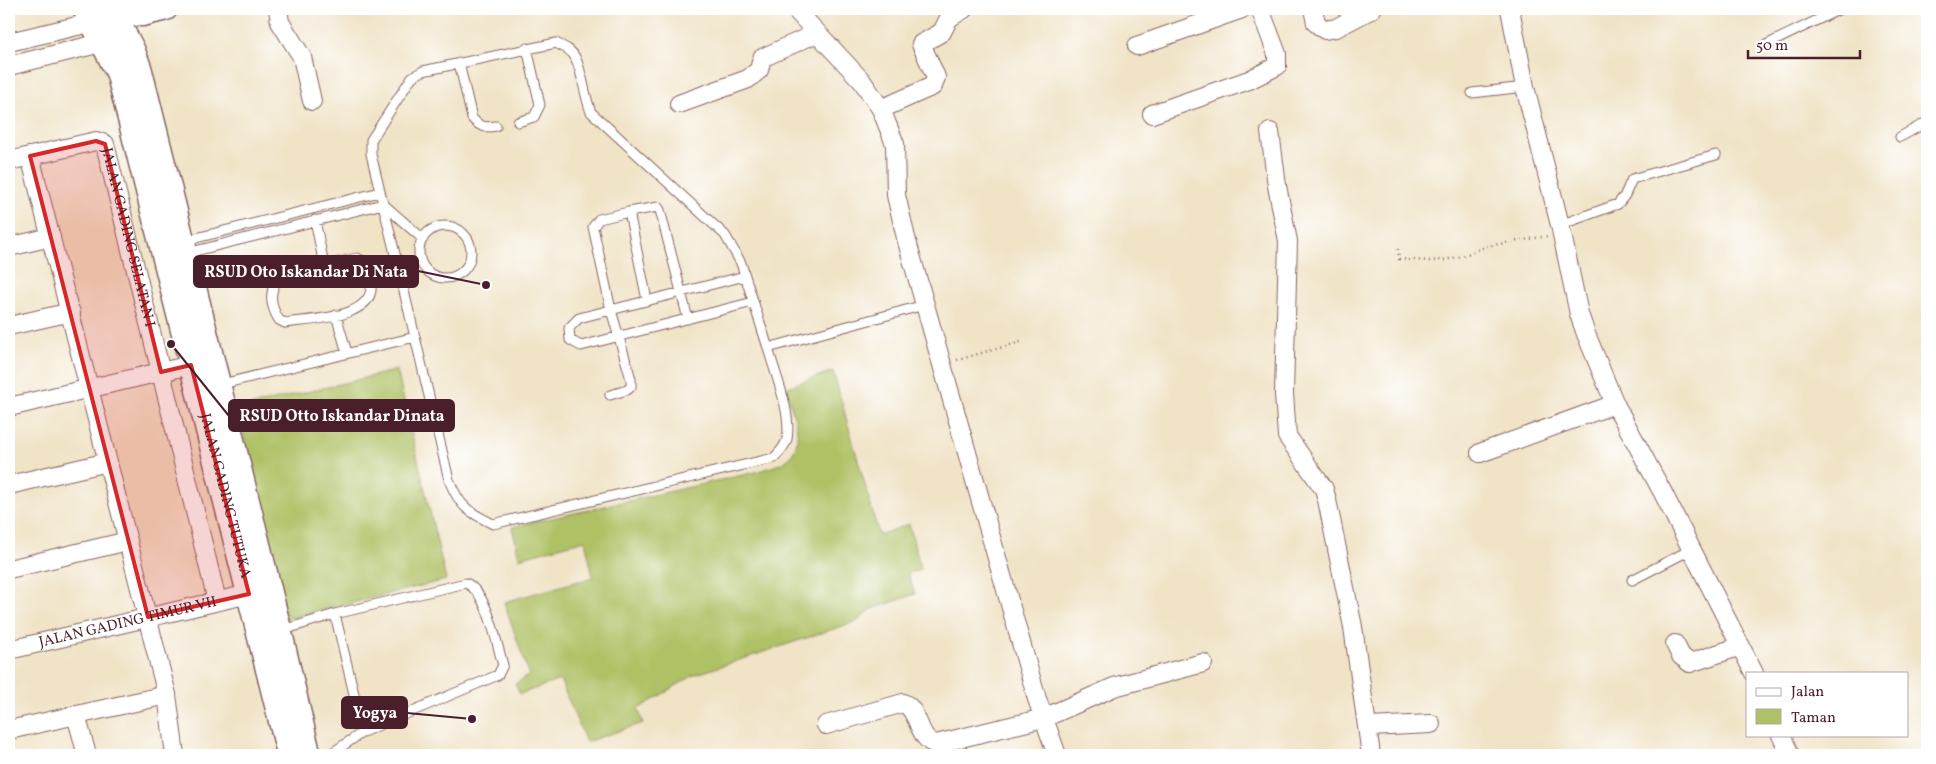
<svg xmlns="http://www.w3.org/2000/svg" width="1936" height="764" viewBox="0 0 1936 764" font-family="Vollkorn,serif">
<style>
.green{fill:#afc165;stroke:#7c7048}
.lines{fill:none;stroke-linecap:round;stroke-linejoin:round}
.service-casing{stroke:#846461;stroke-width:11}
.minor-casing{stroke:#846461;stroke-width:20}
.tertiary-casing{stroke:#846461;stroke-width:25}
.secondary-casing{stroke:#846461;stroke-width:28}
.path{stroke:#846461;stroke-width:2.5;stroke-dasharray:1 4;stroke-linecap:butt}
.service{stroke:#fff;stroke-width:9}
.minor{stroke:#fff;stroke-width:18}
.tertiary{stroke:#fff;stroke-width:22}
.secondary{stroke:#fff;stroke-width:25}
.marked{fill:#d62828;fill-opacity:0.2;stroke:#d62828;stroke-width:4;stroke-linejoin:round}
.labels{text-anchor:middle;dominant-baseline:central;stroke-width:4;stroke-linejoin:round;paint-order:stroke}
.street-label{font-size:15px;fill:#4a1f2b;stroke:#fff}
.leader{fill:none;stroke:#4a1f2b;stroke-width:2}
.callout-dot{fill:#4a1f2b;stroke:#fff;stroke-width:2}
.callout{fill:#4a1f2b;stroke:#4a1f2b;stroke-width:2}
.callout-label{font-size:16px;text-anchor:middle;font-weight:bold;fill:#fff}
</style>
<rect width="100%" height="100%" fill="#fff"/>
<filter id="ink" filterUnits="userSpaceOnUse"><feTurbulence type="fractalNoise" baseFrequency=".02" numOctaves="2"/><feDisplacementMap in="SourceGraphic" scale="10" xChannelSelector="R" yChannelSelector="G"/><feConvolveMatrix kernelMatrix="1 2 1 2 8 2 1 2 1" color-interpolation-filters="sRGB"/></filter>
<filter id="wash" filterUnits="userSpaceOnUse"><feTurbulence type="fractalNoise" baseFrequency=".0096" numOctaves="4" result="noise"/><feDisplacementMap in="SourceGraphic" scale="20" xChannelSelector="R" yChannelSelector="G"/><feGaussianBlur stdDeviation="1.12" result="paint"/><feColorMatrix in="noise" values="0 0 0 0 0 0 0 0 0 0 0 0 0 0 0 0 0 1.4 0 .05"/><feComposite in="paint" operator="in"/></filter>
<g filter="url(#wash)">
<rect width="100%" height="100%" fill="#f0e3c6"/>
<path class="green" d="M397,370L446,580L286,619L237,409Z
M833,371L879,535L909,524L921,570L908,573L915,594L870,610L858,621L694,675L638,709L643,723L586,742L560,680L520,694L515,684L529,675L504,602L593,577L585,540L519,558L512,527L756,472C764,469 774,467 782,463C810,449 792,410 785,388Z"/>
</g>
<g filter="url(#ink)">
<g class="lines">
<defs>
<path id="service" d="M1766,45L1840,9
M459,63L472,118C479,127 486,128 496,126
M1472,93L1525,87
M518,122L534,117L540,105L527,48
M1900,137L1927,122
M383,204L423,239
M315,220L324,265
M1560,225L1618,204L1625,195L1632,179L1716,155
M419 252a26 26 0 1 1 52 0a26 26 0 1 1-52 0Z
M184,241L380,192
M187,253L383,204
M357,258C367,261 368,270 370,279C381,319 311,319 285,323L279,320C269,304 268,286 283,275Z
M745,276L579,318L569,328L570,340L581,346L753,302
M371,282L401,276
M647,300L629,212L658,207L660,210L688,319
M336,315L347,353
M415,337L371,154V140L412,77L423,71L556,43C563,47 571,49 575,57C583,73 584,95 591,112L725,235L741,263L768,348L924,305
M218,385L415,337L449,480C460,507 467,511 493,524L774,458C779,453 785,447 787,439C792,413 775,374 768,348
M610,395L627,390L631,387V379L611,310L593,227L599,219L629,212
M1632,580L1692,549
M280,631L335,614L466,583C488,593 496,642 503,665L498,675L363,732
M329,755L363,732L335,614"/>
<g id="minor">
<path d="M278,9L280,22L302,57L312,101"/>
<path d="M795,9L862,81L881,109L895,144L896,195L906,238L1037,699L1057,755"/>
<path d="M1313,9L1316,23L1325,30L1336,28L1372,9"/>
<path d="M1510,9L1525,87L1560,225L1579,314L1586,334L1615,404L1663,493L1754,673"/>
<path d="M9,42L94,22"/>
<path d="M1137,46L1242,9"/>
<path d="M9,66L105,42"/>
<path d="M679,104L748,79L759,70L762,58L817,33"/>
<path d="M881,109L933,86L936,77L921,44L942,32L949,18L964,9"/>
<path d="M1152,114L1249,80L1277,66V54L1260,9"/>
<path d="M1270,132L1277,186L1288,241L1284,394L1287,436L1324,489L1327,500L1353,627L1371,755"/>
<path d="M30,156L167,695L175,755"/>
<path id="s1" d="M9,161L96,141L105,144L217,601"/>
<path d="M9,247L51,237"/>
<path d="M9,326L71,312"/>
<path d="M9,407L191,365"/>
<path d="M1480,453L1615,404"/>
<path d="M9,485L108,462"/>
<path d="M9,569L128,541"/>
<path d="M1675,644L1681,656L1690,663L1741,646"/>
<path id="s2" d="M9,650L249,594"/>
<path d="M76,715L87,755"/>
<path d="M826,725L903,703C920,709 917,740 936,744L1044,718L1114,687L1203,663"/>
<path d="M1369,727L1431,724"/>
<path d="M9,730L167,695"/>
<path d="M1781,735L1790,755"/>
</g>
<path id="tertiary" d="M98,20L113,14L142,15L166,9"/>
<g id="secondary">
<path id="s3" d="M86,9L119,73L290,755"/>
<path d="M110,9L132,50L139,69L279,631L308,755"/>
</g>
</defs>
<use href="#service" class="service-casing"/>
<use href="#minor" class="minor-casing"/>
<use href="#tertiary" class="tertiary-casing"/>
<use href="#secondary" class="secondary-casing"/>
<path class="path" d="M1398,249L1399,259L1429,261L1444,260L1463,256L1487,246L1548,236
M957,360L1024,341"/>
<use href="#service" class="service"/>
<use href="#minor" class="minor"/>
<use href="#tertiary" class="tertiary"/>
<use href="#secondary" class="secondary"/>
</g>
</g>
<path class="marked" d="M96,141L105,144L161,372L191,365L249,594L148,617L30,156Z"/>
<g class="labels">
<g class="street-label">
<text stroke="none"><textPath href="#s1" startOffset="195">JALAN GADING SELATAN I</textPath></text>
<text stroke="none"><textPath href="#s3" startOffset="508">JALAN GADING TUTUKA</textPath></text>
<text stroke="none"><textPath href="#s2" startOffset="122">JALAN GADING TIMUR VII</textPath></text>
</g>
</g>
<path class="leader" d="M486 285L418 271M171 344L229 416M472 719L407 713"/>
<g class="callout-dot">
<circle cx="486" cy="285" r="5"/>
<circle cx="171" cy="344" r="5"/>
<circle cx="472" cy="719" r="5"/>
</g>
<g class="callout">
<rect x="194" y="256" width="224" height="31" rx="5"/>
<rect x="229" y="400" width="225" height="31" rx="5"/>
<rect x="342" y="697" width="65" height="31" rx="5"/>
</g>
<g class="callout-label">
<text x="306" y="277">RSUD Oto Iskandar Di Nata</text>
<text x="342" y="421">RSUD Otto Iskandar Dinata</text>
<text x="375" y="718">Yogya</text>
</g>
<rect width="1936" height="764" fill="none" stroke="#fff" stroke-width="30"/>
<rect x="1746" y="672" width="162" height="65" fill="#ffffff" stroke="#b7a5aa"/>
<rect x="1756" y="688" width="25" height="8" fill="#ffffff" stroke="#b7a5aa"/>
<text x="1791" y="696" font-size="15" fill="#4a1f2b">Jalan</text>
<rect x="1756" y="709" width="25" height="15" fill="#afc165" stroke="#b7a5aa"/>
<text x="1791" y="722" font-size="15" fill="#4a1f2b">Taman</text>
<path d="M1748 50v8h112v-8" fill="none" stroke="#4a1f2b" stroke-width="2.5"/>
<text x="1756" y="50" font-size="15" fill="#4a1f2b" stroke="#ffffff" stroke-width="4" paint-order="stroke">50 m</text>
</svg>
